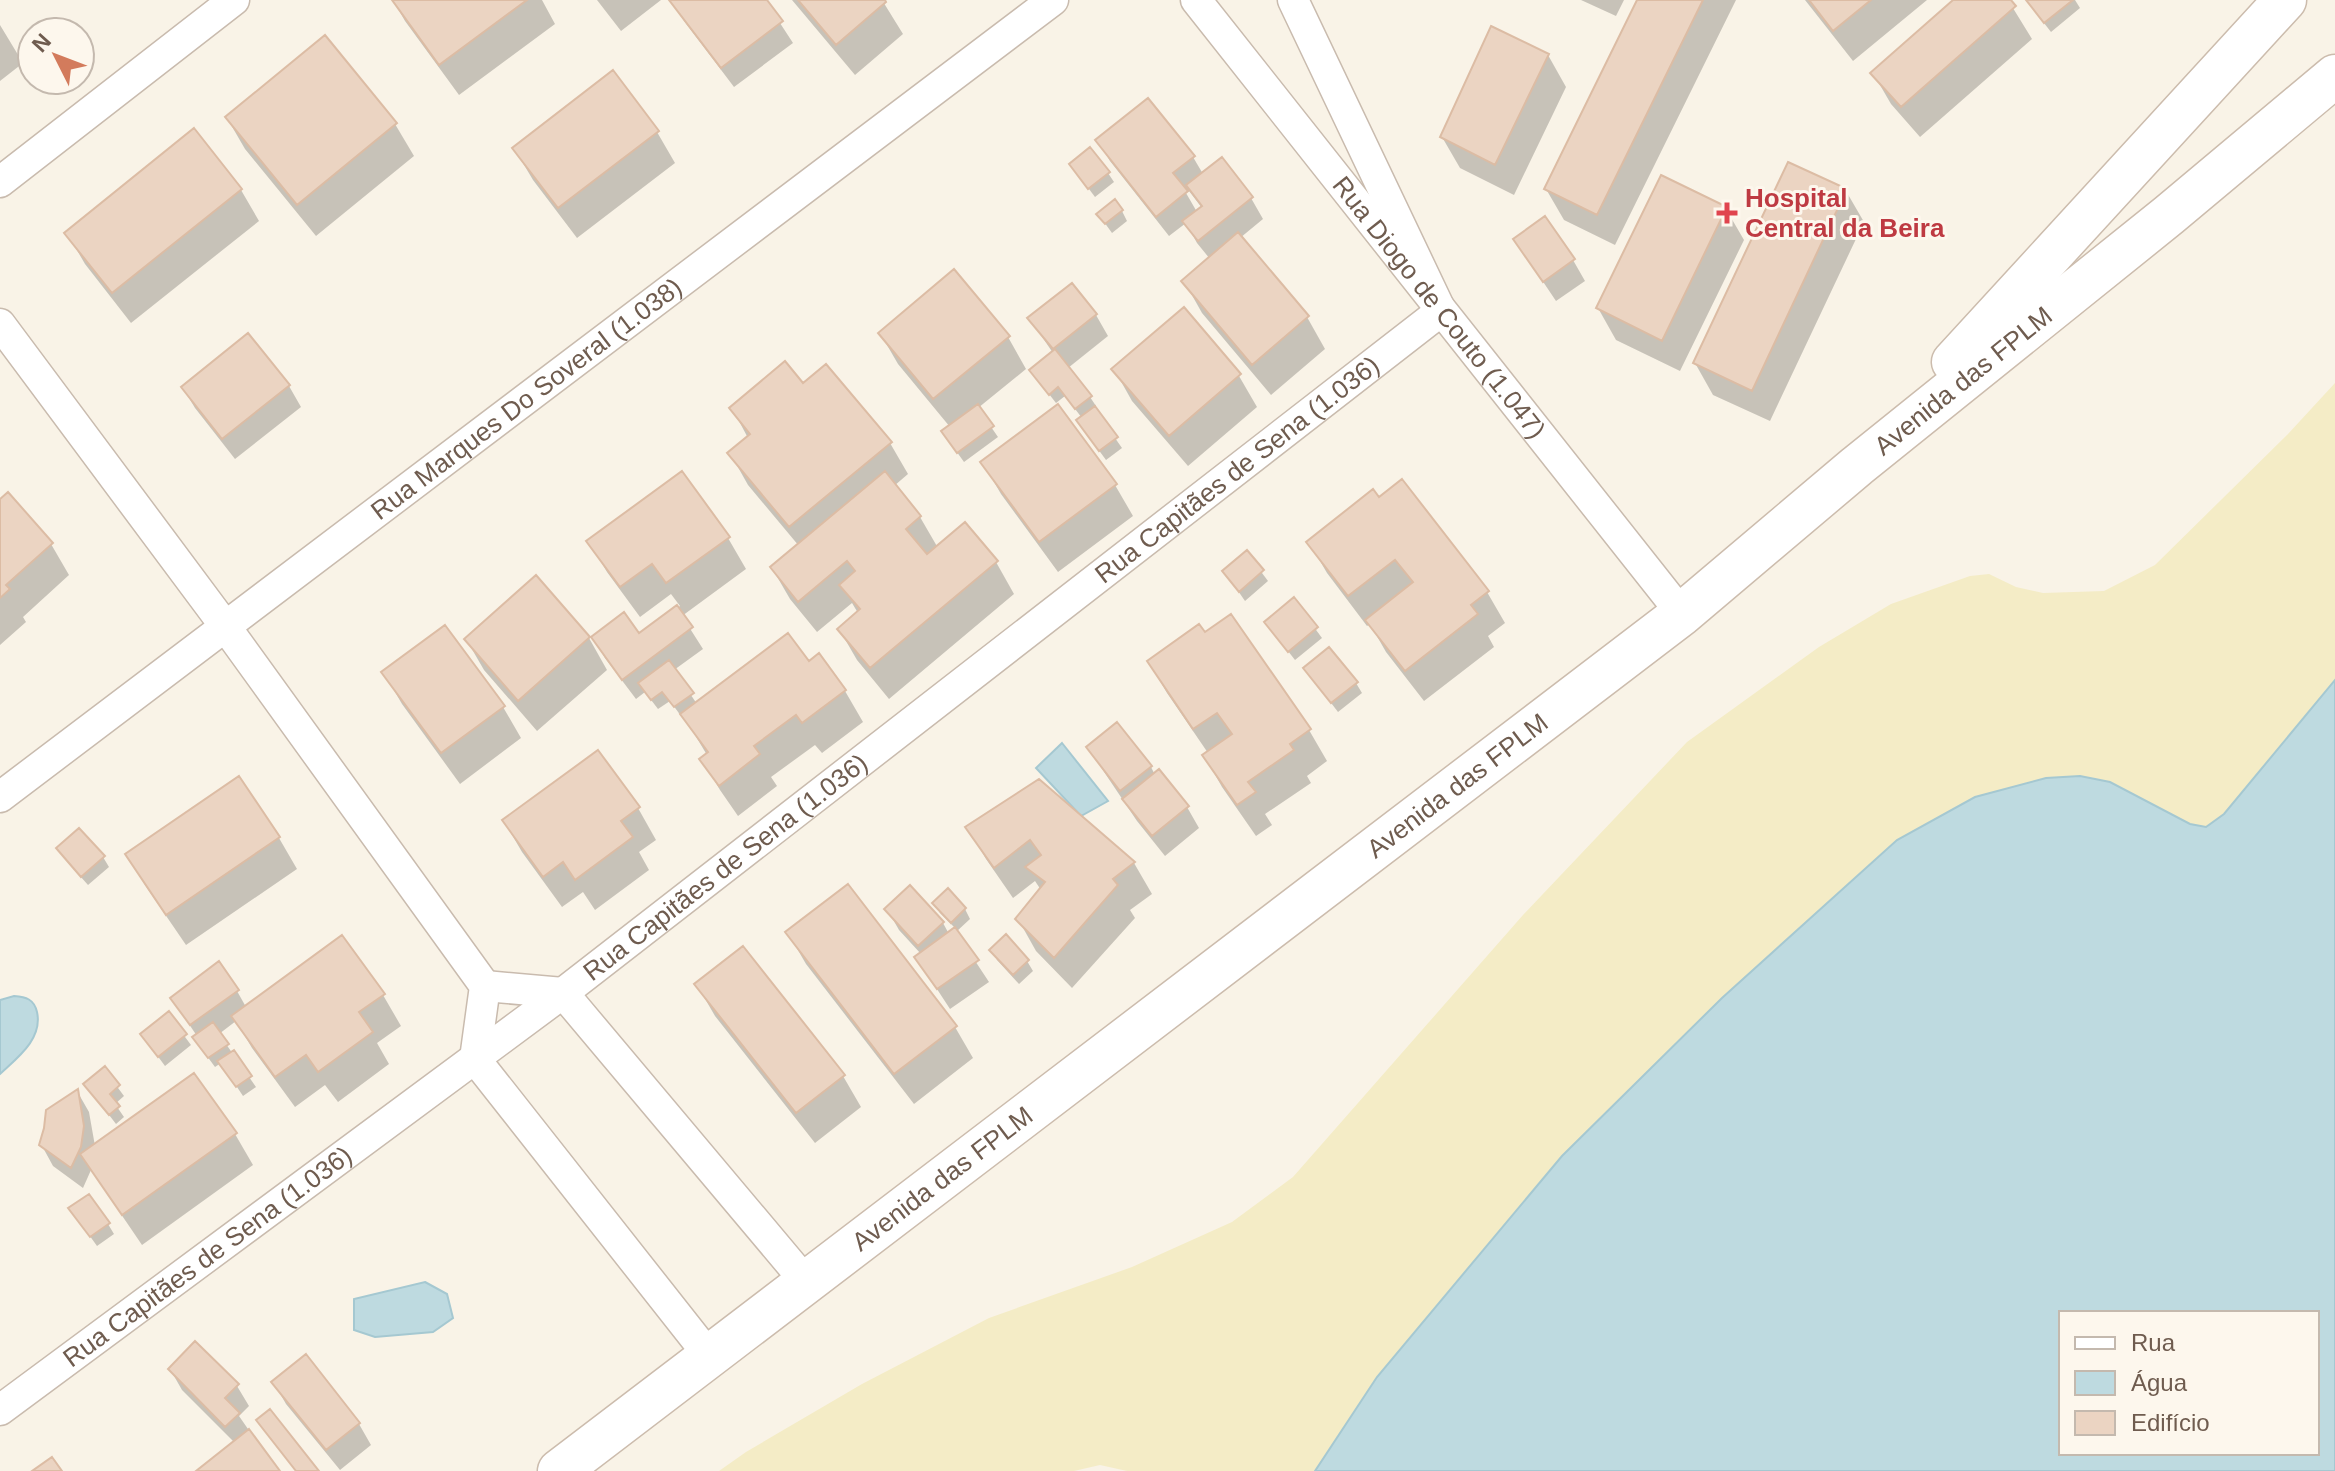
<svg xmlns="http://www.w3.org/2000/svg" width="2335" height="1471" viewBox="0 0 2335 1471" font-family="Helvetica,sans-serif">
<style>
.sand{fill:#f4ecc6}
.water{fill:#bedae0;stroke:#a5c8d1;stroke-width:2;fill-rule:evenodd}
.shadow{fill:#0003;fill-rule:evenodd}
.building{fill:#ebd4c2;stroke:#dcbca4;stroke-width:2}
.lines{fill:none;stroke-linecap:round;stroke-linejoin:round}
.street-casing{stroke:#c9bbae;stroke-width:33}
.secondary-casing{stroke:#ccbcad;stroke-width:45}
.street{stroke:#fff;stroke-width:30}
.secondary{stroke:#fff;stroke-width:42}
.health-dot{fill:#e0444e;stroke:#fdf7ed;stroke-width:3}
.labels{text-anchor:middle;dominant-baseline:central;stroke-width:6;stroke-linejoin:round;paint-order:stroke}
.health-label{font-size:26px;font-weight:bold;fill:#be3a42;stroke:#fdf7ed;text-anchor:start}
.street-label{font-size:26px;fill:#6f5c4f;stroke:#fdf7ed}
</style>
<rect width="100%" height="100%" fill="#f9f3e7"/>
<path class="sand" d="M2335,383V680L2224,814L2206,827L2190,824L2110,782L2080,776L2046,778L1975,797L1897,840L1722,998L1562,1156L1377,1377L1315,1471H1127L1100,1465L1074,1471H719L746,1452L862,1384L989,1318L1132,1267L1232,1222L1293,1177L1523,915L1687,742L1819,647L1891,604L1970,576L1989,574L2016,587L2043,593L2104,591L2155,565L2288,434Z"/>
<path class="water" d="M2335,680V1471H1315L1377,1377L1562,1156L1722,998L1897,840L1975,797L2046,778L2080,776L2110,782L2190,824L2206,827L2224,814ZM2317,1313V1453H2061V1313Z
M1062,743L1108,801L1081,816L1036,768Z
M14,996C26,997 34,999 37,1012C43,1039 17,1058 0,1074V1000Z
M425,1282L447,1294L453,1318L433,1332L375,1337L354,1330V1299Z"/>
<path class="shadow" d="M393,0H542L555,24L459,95L405,21Z
M597,0H661L621,31Z
M673,0H765L793,43L734,87L684,21Z
M792,0H882L903,34L855,75Z
M1581,0H1624L1616,16Z
M1639,0H1736L1615,245L1564,220L1546,189Z
M1805,0H1927L1853,61Z
M1956,0H2008L2032,39L1920,137L1891,104L1873,73Z
M2026,0H2075L2080,8L2051,32Z
M0,25L23,63L0,81Z
M325,37L395,124L414,156L316,236L245,149L227,118Z
M1548,55L1566,87L1514,195L1460,168L1442,137Z
M194,131L241,190L259,221L131,323L85,264L67,233Z
M657,132L675,163L577,238L533,180L514,148Z
M1098,141L1193,157L1203,174L1251,198L1263,219L1240,238L1307,317L1325,349L1271,395L1202,313L1184,281L1210,259L1197,243L1186,223L1169,236L1110,161ZM1189,191L1202,208L1197,212L1186,193Z
M1071,165L1108,173L1114,182L1095,197Z
M1846,191L1864,222L1770,421L1713,395L1695,363Z
M1726,209L1744,240L1680,371L1616,340L1598,308Z
M1122,211L1127,221L1112,233L1099,215Z
M1515,240L1573,260L1585,281L1556,301Z
M1096,315L1108,336L1068,368L1090,397L1096,406L1094,408L1122,448L1106,460L1084,430L1082,418L1065,396L1056,403L1031,371L1053,353L1030,319Z
M880,333L1008,337L1026,369L978,408L998,437L964,462L949,441L950,427L898,364Z
M248,335L289,386L301,407L235,459L195,408L183,388Z
M1114,369L1239,376L1257,407L1188,466L1132,401Z
M803,386L890,443L908,474L894,486L920,517L938,548L965,525L996,562L1014,594L889,699L857,660L839,629L858,613L852,603L817,632L790,599L772,568L799,546L748,485L730,453L748,438L732,408Z
M983,463L1115,485L1133,516L1058,572L1001,494Z
M1373,492L1487,592L1505,623L1488,636L1494,647L1424,701L1386,652L1370,624L1367,626L1327,573L1309,542Z
M0,502L51,544L69,575L23,617L26,622L0,645Z
M728,538L746,569L682,616L703,649L674,670L697,704L808,663L845,691L863,722L822,753L815,745L771,777L777,786L738,816L720,790L702,759L707,755L683,715L681,716L670,701L658,709L645,692L636,699L605,658L593,637L639,636L680,606L671,594L640,617L607,572L589,541Z
M1247,553L1268,581L1245,601L1225,572Z
M536,578L589,638L607,670L537,731L484,670L466,639Z
M1294,600L1322,638L1295,660L1266,623Z
M1149,662L1309,730L1327,761L1307,776L1311,783L1265,814L1272,825L1256,836L1222,787L1204,755L1208,753L1167,693Z
M384,673L503,707L521,738L460,784L402,704Z
M1312,678L1356,683L1362,693L1338,712Z
M1088,748L1151,767L1155,775L1187,807L1199,828L1165,856L1137,821Z
M239,779L279,838L297,869L186,945L145,885L127,854Z
M1039,781L1134,863L1152,894L1130,910L1135,918L1072,988L1036,951L1018,919L1041,890L1035,881L1013,898L986,859L968,828Z
M638,808L656,840L639,852L649,870L595,910L583,892L562,907L522,852L504,821Z
M58,849L103,857L109,867L88,885L64,858Z
M934,903L965,909L970,919L956,932L989,982L950,1009L916,957L921,954L899,930L887,909L943,923L949,934L956,929L940,913Z
M788,933L955,1027L973,1058L914,1104L806,964Z
M992,950L1027,961L1033,971L1019,984L997,960Z
M697,985L843,1076L861,1107L815,1143L715,1016Z
M237,991L246,1007L383,995L401,1026L377,1043L389,1064L338,1102L325,1085L295,1107L252,1048L236,1021L219,1034L256,1087L243,1096L221,1063L215,1067L201,1048L197,1036L172,999Z
M168,1014L191,1045L165,1066L142,1035Z
M104,1069L124,1096L115,1104L124,1117L116,1124L86,1085Z
M77,1091L89,1112L95,1146L235,1134L253,1165L142,1245L91,1170L83,1188L53,1166L41,1144Z
M77,1218L108,1224L114,1234L97,1246Z
M170,1369L237,1386L249,1406L239,1416L277,1471H200L235,1443L182,1390Z
M274,1383L359,1424L371,1445L340,1470L286,1404Z"/>
<path class="building" d="M392,0H527L439,65Z
M669,0H767L783,21L721,68Z
M798,0H885L886,2L836,45Z
M1637,0H1703L1597,215L1544,189Z
M1809,0H1871L1833,31Z
M1953,0H2011L2016,6L1901,107L1870,73Z
M2026,0H2073L2044,23Z
M1491,26L1549,54L1495,165L1440,137Z
M325,35L397,123L297,205L225,117Z
M613,70L659,131L558,208L512,148Z
M1148,98L1195,156L1173,173L1188,191L1156,217L1095,140Z
M194,128L242,189L112,293L64,233Z
M1090,147L1110,172L1088,189L1069,164Z
M1222,157L1253,197L1198,241L1182,221L1202,206L1186,185Z
M1788,162L1847,189L1752,391L1693,363Z
M1661,175L1727,207L1662,341L1596,308Z
M1115,199L1123,210L1105,224L1096,214Z
M1545,216L1575,259L1543,282L1513,239Z
M1238,232L1309,316L1252,365L1181,281Z
M954,269L1010,336L933,399L878,333Z
M1072,283L1097,314L1053,349L1027,318Z
M1184,307L1241,374L1169,436L1111,369Z
M248,333L290,385L222,439L181,387Z
M1055,349L1092,396L1075,409L1058,387L1049,395L1029,370Z
M785,361L803,383L826,364L892,442L789,527L727,453L750,434L729,408Z
M978,404L994,426L957,453L941,431Z
M1058,404L1117,484L1039,542L980,462Z
M1095,406L1118,437L1099,451L1076,420Z
M682,471L730,537L666,583L652,564L620,587L586,541Z
M885,471L921,516L906,529L927,554L965,522L998,561L870,668L837,629L860,609L839,585L855,571L847,561L798,602L770,567Z
M1402,479L1489,591L1471,605L1478,614L1405,671L1365,620L1413,582L1395,560L1348,596L1306,542L1373,489L1379,497Z
M8,492L53,543L6,585L10,589L0,598V499Z
M1247,550L1264,570L1239,592L1222,571Z
M536,575L590,637L518,701L464,639Z
M1294,597L1318,627L1288,652L1264,622Z
M677,605L693,627L622,680L591,637L624,612L639,633Z
M1231,614L1311,729L1290,744L1294,750L1248,782L1256,792L1237,805L1202,755L1232,734L1217,713L1193,729L1147,661L1199,624L1205,632Z
M445,625L505,706L441,753L381,672Z
M788,633L809,661L819,653L846,690L802,723L796,715L754,746L760,754L719,786L699,759L708,752L680,714Z
M1329,647L1358,682L1331,703L1303,668Z
M669,660L694,693L674,707L662,692L651,700L638,683Z
M1117,722L1152,766L1120,791L1086,747Z
M598,750L640,807L621,821L633,837L575,880L563,862L543,877L502,820Z
M1159,769L1189,806L1152,836L1122,799Z
M239,776L280,837L166,915L125,854Z
M1039,779L1135,862L1113,879L1118,885L1054,958L1015,919L1045,882L1025,867L1041,855L1030,840L994,868L965,827Z
M79,828L105,856L81,877L56,848Z
M848,884L957,1026L894,1074L785,932Z
M910,885L944,922L918,946L884,909Z
M948,888L966,908L951,923L932,903Z
M955,927L979,960L937,989L914,957Z
M1006,934L1029,960L1013,975L989,950Z
M342,935L385,994L359,1012L373,1032L318,1072L306,1055L275,1077L231,1016Z
M743,946L845,1075L796,1113L694,984Z
M219,961L239,990L190,1025L170,998Z
M169,1011L187,1034L158,1057L140,1034Z
M213,1022L229,1044L208,1058L192,1037Z
M234,1050L252,1076L236,1087L217,1061Z
M105,1066L120,1085L110,1094L120,1106L109,1115L83,1084Z
M194,1073L237,1133L122,1215L80,1154Z
M78,1089L84,1126L81,1147L71,1168L39,1145L44,1128L46,1110Z
M89,1194L110,1223L90,1237L68,1208Z
M195,1341L239,1384L225,1398L240,1413L225,1427L168,1369Z
M306,1354L360,1423L326,1450L271,1382Z
M270,1409L319,1471H296L256,1420Z
M249,1429L280,1471H196Z
M52,1457L62,1471H32Z"/>
<g class="lines">
<defs>
<g id="street">
<path id="s1" d="M1196,0L1682,614"/>
<path d="M0,182L234,0"/>
<path d="M0,324L225,626L485,986L475,1059L710,1357"/>
<path id="s2" d="M0,797L1053,0"/>
<path d="M485,986L563,993L806,1282"/>
<path id="s3" d="M0,1410L563,993L1441,311L1293,0"/>
</g>
<g id="secondary">
<path d="M1953,362L2285,0"/>
<path id="s4" d="M559,1471L1682,614L1857,466L2169,215L2335,76"/>
</g>
</defs>
<use href="#street" class="street-casing"/>
<use href="#secondary" class="secondary-casing"/>
<use href="#street" class="street"/>
<use href="#secondary" class="secondary"/>
</g>
<path class="health-dot" d="M1723 201h8v8h8v8h-8v8h-8v-8h-8v-8h8z"/>
<g class="labels">
<g class="health-label">
<text x="1745" y="198">Hospital<tspan x="1745" dy="30">Central da Beira</tspan></text>
</g>
<g class="street-label">
<text stroke="none"><textPath href="#s1" startOffset="392">Rua Diogo de Couto (1.047)</textPath></text>
<text stroke="none"><textPath href="#s4" startOffset="1778">Avenida das FPLM</textPath></text>
<text stroke="none"><textPath href="#s2" startOffset="660">Rua Marques Do Soveral (1.038)</textPath></text>
<text stroke="none"><textPath href="#s3" startOffset="1554">Rua Capitães de Sena (1.036)</textPath></text>
<text stroke="none"><textPath href="#s4" startOffset="1130">Avenida das FPLM</textPath></text>
<text stroke="none"><textPath href="#s3" startOffset="906">Rua Capitães de Sena (1.036)</textPath></text>
<text stroke="none"><textPath href="#s4" startOffset="482">Avenida das FPLM</textPath></text>
<text stroke="none"><textPath href="#s3" startOffset="258">Rua Capitães de Sena (1.036)</textPath></text>
</g>
</g>
<rect x="2059" y="1311" width="260" height="144" fill="#fdf7ed" stroke="#c4b9ae" stroke-width="2"/>
<rect x="2075" y="1337" width="40" height="12" fill="#ffffff" stroke="#c4b9ae" stroke-width="2"/>
<text x="2131" y="1351" font-size="24" fill="#6f5c4f">Rua</text>
<rect x="2075" y="1371" width="40" height="24" fill="#bedae0" stroke="#c4b9ae" stroke-width="2"/>
<text x="2131" y="1391" font-size="24" fill="#6f5c4f">Água</text>
<rect x="2075" y="1411" width="40" height="24" fill="#ebd4c2" stroke="#c4b9ae" stroke-width="2"/>
<text x="2131" y="1431" font-size="24" fill="#6f5c4f">Edifício</text>
<g transform="translate(56 56) rotate(312)"><circle r="38" fill="#fdf7ed" stroke="#c4b9ae" stroke-width="2"/>
<path d="M0-6L14 30L0 20L-14 30Z" fill="#d37b5c"/>
<text y="-12" font-size="22" font-weight="bold" text-anchor="middle" fill="#6f5c4f">N</text>
</g>
</svg>
